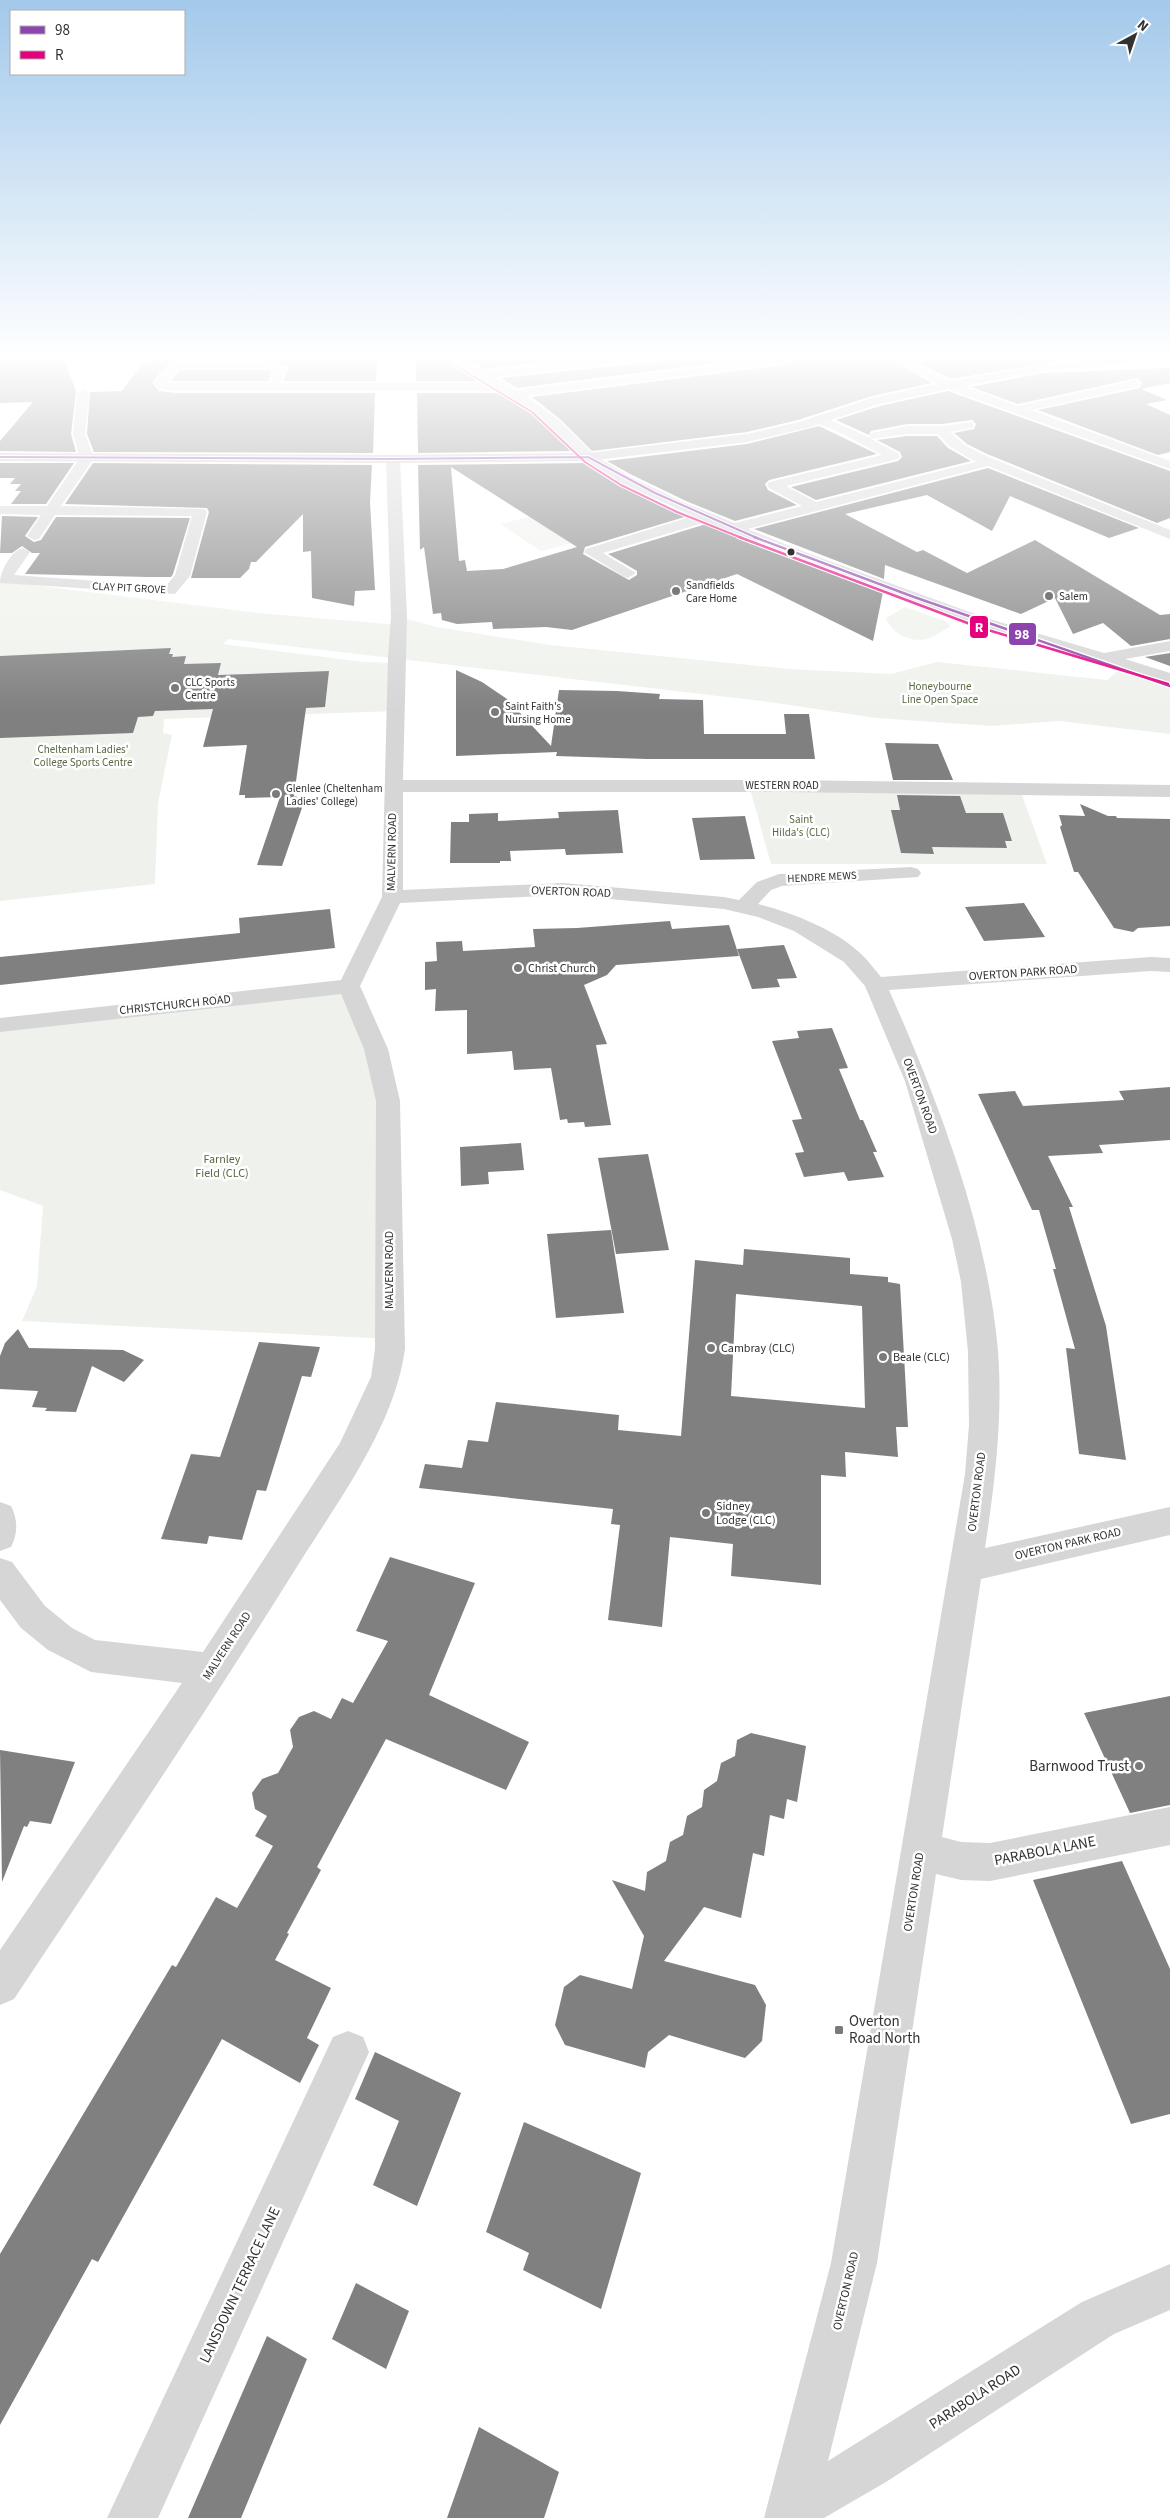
<svg xmlns="http://www.w3.org/2000/svg" width="1170" height="2518" viewBox="0 0 1170 2518" font-family="'Source Sans 3',sans-serif">
<style>
.green{fill:#eff2ec}
.building{fill:#808080;fill-rule:evenodd}
.lines{fill:none;stroke-linecap:round;stroke-linejoin:round}
.minor{fill:#d6d6d6;fill-rule:evenodd}
.major{fill:#c9c9c9;fill-rule:evenodd}
.bus-1-far1-casing{stroke:#fff;stroke-width:4}
.bus-1-casing{stroke:#fff;stroke-width:5}
.bus-2-far1-casing{stroke:#fff;stroke-width:4}
.bus-2-casing{stroke:#fff;stroke-width:5}
.bus-1-far1{stroke:#8e44ad;stroke-width:2}
.bus-1{stroke:#8e44ad;stroke-width:2.5}
.bus-2-far1{stroke:#e5007d;stroke-width:2}
.bus-2{stroke:#e5007d;stroke-width:2.5}
.bus-dot{fill:#323232;stroke:#fff;stroke-width:2}
.poi-dot{fill:#7a7a7a;stroke:#fff;stroke-width:2}
.labels{text-anchor:middle;dominant-baseline:central;stroke-width:5;stroke-linejoin:round;paint-order:stroke}
.far-poi-label{font-size:11px;fill:#323232;stroke:#fff;text-anchor:start}
.far-street-label{font-size:11px;fill:#323232;stroke:#fff}
.far-park-label{font-size:11px;fill:#566b42;stroke:#fff}
.street-label{font-size:12px;fill:#323232;stroke:#fff}
.poi-label{font-size:12px;fill:#323232;stroke:#fff;text-anchor:start}
.park-label{font-size:12px;fill:#566b42;stroke:#fff}
.near-poi-label{font-size:15px;fill:#323232;stroke:#fff;text-anchor:end}
.near-street-label{font-size:15px;fill:#323232;stroke:#fff}
.line-badge{stroke:#fff;stroke-width:2}
.badge-label{font-size:14px;text-anchor:middle;font-weight:bold;fill:#fff}
</style>
<rect width="100%" height="100%" fill="#fff"/>
<path class="green" d="M276,365L273,387L163,386L171,368Z
M536,515L577,542L541,551L500,524Z
M0,581L258,613L398,625L399,617L437,627L550,645L789,669L891,674L937,662L1107,680L1121,668L1170,683V734L1059,721L992,726L876,718L770,702L228,639L223,644L364,662L396,663L395,711L164,719L163,733L172,735L158,803L155,884L0,901Z
M905,607L945,621L951,626C944,630 937,635 930,638C914,644 892,635 886,618Z
M749,785L1019,787L1047,864H771Z
M349,986L376,1049L390,1339L22,1321L37,1286L43,1206L0,1190V1025Z"/>
<path class="building" d="M64,360L76,391L71,434L76,452L0,451V441L33,402L0,403V361Z
M163,360H377L376,381H283L289,367L270,360H176L171,362L152,382L159,391L176,393H375L373,453L94,452L87,434L90,392L122,391L143,362Z
M416,360H450L482,381H416Z
M470,360H561L485,369Z
M672,360H741L517,388L501,378Z
M792,360H891L932,383L872,396L798,420L747,432L592,451L561,420L532,397L784,365Z
M912,360H1059L1060,361L951,379Z
M1170,368V383L1141,389L1167,400L1146,404L1170,415V452L1158,455L1038,410L1140,388L1142,382L1137,378L1018,404L971,387L1042,373Z
M180,370H269L272,371L268,381H171Z
M948,391L1170,471V518L1157,523L987,454L967,444L954,433L974,429L976,424L972,420L942,424H907L871,431L869,435L836,420L880,406Z
M417,393H499L531,412L571,451L418,453Z
M819,426L877,454L769,480L765,484L768,490L797,505L735,521L686,501L630,474L607,461L747,444Z
M907,436H937L948,448L971,461L816,500L791,487L898,461L902,457L900,452L877,440Z
M0,463H74L46,504H11L21,491H15L21,484H10L15,478H0Z
M93,463L372,465L370,502L375,590L355,591L354,606L312,598L311,551L303,552V514L256,562H251L249,569L240,578H191L209,512L207,508L65,504Z
M584,463L618,484L688,516L585,547L583,554L629,580L637,575V571L608,554L706,524L883,592L873,641L737,574L572,630L546,627L493,629L492,622L457,624L442,620L441,613L433,614L424,547L420,550L418,465ZM451,467L577,547L503,569L467,571L465,560L459,561Z
M988,468L1139,528L1109,538L1010,496L992,531L927,495L845,514L917,552L923,550L967,573L1035,540L1160,615L1170,614V639L1131,646L1103,623L1073,634L1055,598L1021,614L885,565L884,579L754,529Z
M2,516L38,517L25,536L34,542L41,540L56,517L190,518L173,574L171,577H147L25,574L40,553H32L22,546L12,553H0Z
M171,648L169,654H173L172,657L186,656L184,664L221,663L218,675L329,671L325,707L306,708L294,796L305,799L282,866L257,865L280,797L245,798V795H239L247,745L203,747L213,709L155,711L153,716L138,717L133,733L0,738V656Z
M1170,653V666L1145,657Z
M456,670L482,682L507,699L551,746L559,690L617,691L660,694L659,699L703,700L704,734H786L784,714H809L815,759H647L556,756L557,752L456,756Z
M885,743L938,744L953,780H893Z
M897,795L960,796L966,813H1003L1012,841H1005L1007,848L932,847L934,854L901,853L891,810H900Z
M1080,804L1108,816H1116L1117,818L1170,819V926L1138,928L1133,932L1114,928L1078,872H1074L1060,827L1062,825L1059,815L1085,816Z
M618,810L623,853L566,855L565,849L510,851L511,861H500V863H450L451,822H469V814L498,813V821L559,818L558,812Z
M745,816L755,859L700,860L692,818Z
M1024,903L1045,937L984,941L965,907Z
M330,909L335,948L0,985V957L240,933L239,918Z
M670,921L672,929L729,925L739,956L616,965L607,975L584,985L607,1044L596,1045L611,1125L585,1127L584,1122L568,1123L567,1119L560,1120L551,1068L514,1070L512,1051L467,1054V1010L435,1011L436,989L425,990V962L437,961L436,942L462,941L463,951L535,947L533,929L577,928Z
M784,945L797,978L777,979L780,987L752,989L737,949Z
M832,1028L848,1068L839,1069L860,1120H863L877,1152H873L884,1177L848,1181L844,1172L804,1177L795,1153L804,1152L792,1120L802,1119L772,1041L799,1038L797,1031Z
M1170,1087V1140L1099,1145L1103,1153L1048,1156L1073,1207H1069L1106,1326L1126,1460L1079,1454L1066,1348L1075,1349L1053,1269H1056L1039,1210H1032L978,1094L1015,1091L1023,1106L1124,1100L1119,1091Z
M521,1143L524,1170L488,1172L489,1184L461,1186L460,1147Z
M648,1154L669,1250L616,1254L598,1158Z
M611,1230L624,1313L556,1318L547,1234Z
M744,1249L850,1258V1274L888,1277V1282L900,1284L908,1427H896L898,1457L845,1452L846,1477L821,1475V1585L731,1576L733,1544L670,1537L662,1627L608,1620L620,1525L611,1524L613,1509L419,1488L425,1464L462,1468L468,1440L488,1442L496,1402L619,1415L618,1430L681,1436L695,1260L743,1265ZM736,1294L862,1306L865,1408L731,1396Z
M18,1329L29,1348L123,1350L144,1360L124,1382L92,1366L76,1412L45,1411L47,1408L32,1407L38,1391L0,1389V1356L5,1343Z
M259,1342L320,1347L311,1377L302,1376L266,1491L257,1490L242,1540L209,1536L207,1544L161,1539L191,1454L220,1457Z
M390,1557L475,1583L429,1695L529,1742L506,1790L386,1739L317,1867L321,1870L287,1933L289,1934L275,1960L331,1988L307,2038L319,2045L300,2083L222,2039L98,2262L92,2259L0,2425V2254L172,1965L176,1967L216,1897L237,1908L273,1846L255,1836L267,1816L255,1809L252,1793L262,1779L278,1773L293,1747L290,1730L299,1717L314,1711L331,1719L342,1698L353,1703L388,1641L356,1631Z
M1170,1696V1805L1130,1813L1084,1713Z
M751,1733L806,1746L797,1802L787,1799L784,1819L770,1815L764,1856L753,1853L741,1918L704,1907L664,1961L755,1985L766,2005L762,2041L745,2058L669,2035L648,2052L645,2068L565,2045L555,2025L564,1987L580,1975L632,1989L644,1936L612,1880L645,1891L647,1872L666,1861L670,1842L683,1835L687,1816L702,1807L704,1790L717,1781L721,1763L735,1756L737,1740Z
M0,1750L75,1762L51,1824L30,1821L27,1827L24,1826L2,1882Z
M1122,1861L1170,1969V2114L1131,2124L1033,1880Z
M375,2052L461,2093L417,2206L373,2185L399,2121L355,2099Z
M524,2122L641,2173L601,2309L523,2270L529,2253L486,2232Z
M356,2283L409,2311L386,2369L332,2339Z
M267,2336L307,2359L241,2518H188Z
M479,2427L559,2472L544,2518H447Z"/>
<g class="lines">
<path class="minor" d="M452,360H466L485,371L578,360H613L607,363L495,377L517,390L757,360H790L784,363L527,396L560,421L593,454L629,476L685,503L735,523L802,506L769,488L767,485L769,482L882,455L841,433L816,423L814,420L816,417H824L870,438L871,433L907,426H942L972,422L974,425L972,428L950,432L966,446L986,456L1170,530V539L988,466L748,529L810,554L986,618L1104,653L1170,641V651L1125,659L1170,673V683L974,624L800,560L706,522L603,553L636,573L628,578L623,576L584,552L586,549L693,516L619,482L583,460L532,410L500,391H176L159,389L154,382L172,363L176,362H269L287,368L280,383H489ZM179,368H269L274,370L269,383H167ZM907,434H938L949,446L976,462L816,502L786,486L898,459L900,456L898,453L871,439Z
M893,360H908L953,382L1018,406L1136,380L1140,382V386L1031,410L1170,461V469L945,388Z
M83,389L89,393L85,434L94,458L61,506L205,509L207,512L190,576L175,594L0,583C0,571 11,551 23,548L30,552L14,575L166,586L175,575L192,516L55,515L39,539L34,540L27,536L41,515L0,514V506H47L80,458L73,434L77,393Z
M393,455L400,459L407,617L403,780H782L1170,785V797L782,792H403V890L563,883L724,897L739,900L757,882L779,874L911,867L918,869L921,873L918,877L782,886L771,890L758,904C791,912 836,930 860,953C868,960 874,969 881,977L1151,957L1170,958V972L1151,971L889,990C939,1103 987,1227 998,1351C1003,1418 995,1482 985,1548L1170,1507V1535L981,1579L942,1837L961,1842L990,1843L1170,1807V1845L990,1881L961,1880L936,1874L877,2263L828,2461L1082,2302L1170,2264V2310L1114,2334L886,2482L824,2518H764L831,2263L965,1474L969,1425L968,1352L961,1282L952,1239L905,1081L865,986L844,962L794,931L758,917L724,909L563,895L400,903L360,986L388,1049L400,1101L405,1349C394,1429 335,1505 293,1573C203,1717 108,1858 14,1999L0,2005V1950L182,1683L91,1672L48,1650L21,1628L0,1600V1558L12,1562L45,1606L72,1628L95,1640L203,1652L340,1443L371,1377L375,1349L376,1101L364,1049L341,994L0,1032V1018L341,980L382,897L388,657L391,617L386,459Z
M0,1502L11,1506C18,1520 18,1533 11,1547L0,1551Z
M348,2031L363,2037L369,2052L158,2518H107L333,2037Z"/>
<path class="major" d="M1092,360H1137L1131,363L1042,371L949,389L879,404L807,428L747,442L588,461L393,463L0,461V453L393,455L588,453L747,434L799,422L872,398L949,381L1042,365Z"/>
<defs>
<path id="bus-1-far1" d="M0,457L393,459L588,457
M588,457L655,493L757,538"/>
<path id="bus-1" d="M754,537L914,597L1170,686"/>
<path id="bus-2-far1" d="M455,365L532,412L585,462L621,485L677,512L742,538"/>
<path id="bus-2" d="M739,537L978,627L1168,684"/>
</defs>
<use href="#bus-1-far1" class="bus-1-far1-casing"/>
<use href="#bus-1" class="bus-1-casing"/>
<use href="#bus-2-far1" class="bus-2-far1-casing"/>
<use href="#bus-2" class="bus-2-casing"/>
<use href="#bus-1-far1" class="bus-1-far1"/>
<use href="#bus-1" class="bus-1"/>
<use href="#bus-2-far1" class="bus-2-far1"/>
<use href="#bus-2" class="bus-2"/>
</g>
<linearGradient id="sky" x2="0" y2="1"><stop stop-color="#a3c9eb"/><stop offset="0.5" stop-color="#fff"/><stop offset="1" stop-color="#fff" stop-opacity="0"/></linearGradient>
<rect width="1170" height="713" fill="url(#sky)"/>
<circle class="bus-dot" cx="791" cy="552" r="4.5"/>
<g class="poi-dot">
<circle cx="676" cy="591" r="5"/>
<circle cx="1049" cy="596" r="5"/>
<circle cx="175" cy="688" r="5"/>
<circle cx="495" cy="712" r="5"/>
<circle cx="276" cy="794" r="5"/>
<circle cx="518" cy="968" r="5"/>
<circle cx="711" cy="1348" r="5"/>
<circle cx="883" cy="1357" r="5"/>
<circle cx="706" cy="1513" r="5"/>
<circle cx="1139" cy="1766" r="5"/>
<rect x="834" y="2025" width="10" height="10" rx="2.5"/>
</g>
<g class="labels">
<g class="far-poi-label">
<text x="686" y="585">Sandfields<tspan x="686" dy="13">Care Home</tspan></text>
<text x="1059" y="596">Salem</text>
<text x="185" y="682">CLC Sports<tspan x="185" dy="13">Centre</tspan></text>
<text x="505" y="706">Saint Faith's<tspan x="505" dy="13">Nursing Home</tspan></text>
<text x="286" y="788">Glenlee (Cheltenham<tspan x="286" dy="13">Ladies' College)</tspan></text>
</g>
<g class="far-street-label">
<text transform="translate(129 588) rotate(3)">CLAY PIT GROVE</text>
<text x="782" y="785">WESTERN ROAD</text>
<text transform="translate(822 877) rotate(-3)">HENDRE MEWS</text>
</g>
<g class="far-park-label">
<text x="940" y="686">Honeybourne<tspan x="940" dy="13">Line Open Space</tspan></text>
<text x="83" y="749">Cheltenham Ladies'<tspan x="83" dy="13">College Sports Centre</tspan></text>
<text x="801" y="819">Saint<tspan x="801" dy="13">Hilda's (CLC)</tspan></text>
</g>
<g class="street-label">
<text transform="translate(392 852) rotate(-89)">MALVERN ROAD</text>
<text transform="translate(571 892) rotate(2)">OVERTON ROAD</text>
<text transform="translate(1023 973) rotate(-4)">OVERTON PARK ROAD</text>
<text transform="translate(175 1005) rotate(-6)">CHRISTCHURCH ROAD</text>
<text transform="translate(920 1096) rotate(70)">OVERTON ROAD</text>
<text transform="translate(389 1270) rotate(-90)">MALVERN ROAD</text>
<text transform="translate(977 1492) rotate(-83)">OVERTON ROAD</text>
<text transform="translate(1068 1544) rotate(-13)">OVERTON PARK ROAD</text>
<text transform="translate(227 1646) rotate(-57)">MALVERN ROAD</text>
<text transform="translate(914 1892) rotate(-81)">OVERTON ROAD</text>
<text transform="translate(846 2291) rotate(-77)">OVERTON ROAD</text>
</g>
<g class="poi-label">
<text x="528" y="968">Christ Church</text>
<text x="721" y="1348">Cambray (CLC)</text>
<text x="893" y="1357">Beale (CLC)</text>
<text x="716" y="1506">Sidney<tspan x="716" dy="14">Lodge (CLC)</tspan></text>
</g>
<g class="park-label">
<text x="222" y="1159">Farnley<tspan x="222" dy="14">Field (CLC)</tspan></text>
</g>
<g class="near-poi-label">
<text x="1129" y="1766">Barnwood Trust</text>
<text x="849" y="2021" text-anchor="start">Overton<tspan x="849" dy="17">Road North</tspan></text>
</g>
<g class="near-street-label">
<text transform="translate(1045 1851) rotate(-11)">PARABOLA LANE</text>
<text transform="translate(240 2285) rotate(-65)">LANSDOWN TERRACE LANE</text>
<text transform="translate(975 2397) rotate(-33)">PARABOLA ROAD</text>
</g>
</g>
<g class="line-badge">
<rect x="969" y="615" width="20" height="24" rx="5" fill="#e5007d"/>
<rect x="1008" y="622" width="29" height="24" rx="5" fill="#8e44ad"/>
</g>
<g class="badge-label">
<text x="979" y="632">R</text>
<text x="1022" y="639">98</text>
</g>
<rect x="10" y="10" width="175" height="65" fill="#ffffff" stroke="#adadad"/>
<rect x="20" y="26" width="25" height="8" fill="#8e44ad" stroke="#adadad"/>
<text x="55" y="35" font-size="15" fill="#323232">98</text>
<rect x="20" y="51" width="25" height="8" fill="#e5007d" stroke="#adadad"/>
<text x="55" y="60" font-size="15" fill="#323232">R</text>
<g transform="translate(1135 35) rotate(40)" stroke="#ffffff" stroke-width="4" paint-order="stroke">
<path d="M0-4L9 19L0 12L-9 19Z" fill="#323232"/>
<text y="-8" font-size="14" font-weight="bold" text-anchor="middle" fill="#323232">N</text>
</g>
</svg>
